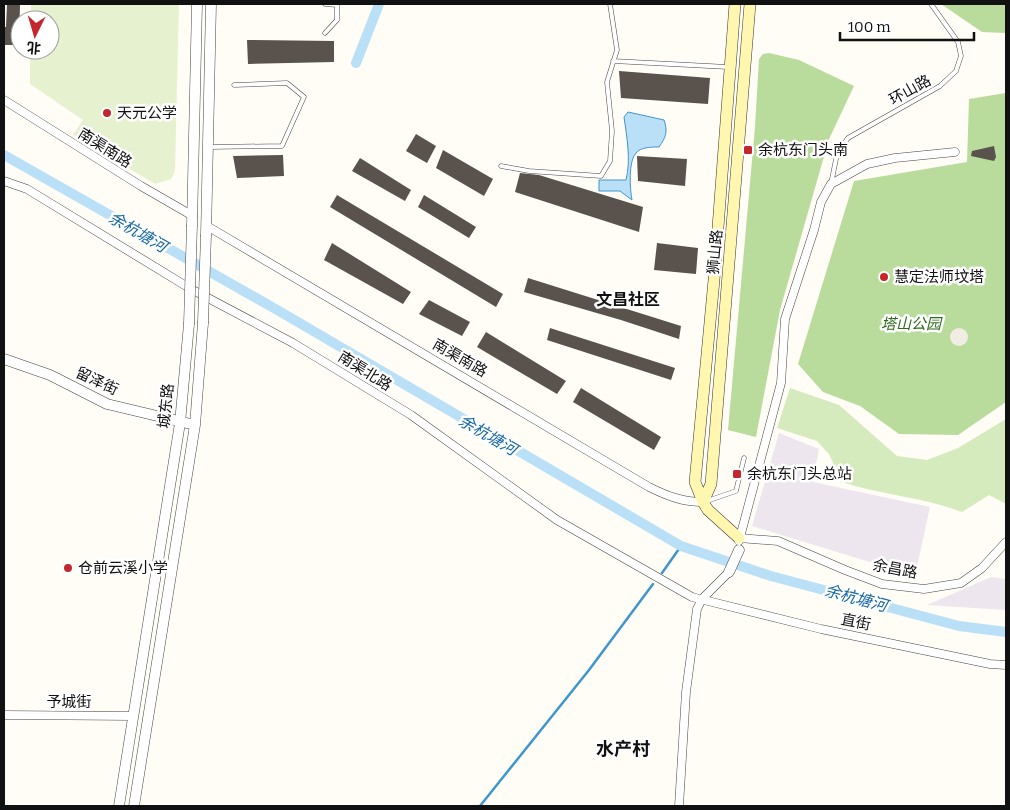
<svg xmlns="http://www.w3.org/2000/svg" width="1010" height="810" viewBox="0 0 1010 810" font-family="Bitter,'Noto Sans SC',serif">
<style>
.industrial{fill:#eee6ef}
.green{fill:#d5ebbd}
.forest{fill:#b9dc9c}
.pitch{fill:#e6f2cf}
.plaza{fill:#f1ede2}
.water{fill:#b9e0f7;stroke:#3f96cf}
.lines{fill:none;stroke-linecap:round;stroke-linejoin:round}
.stream{stroke:#3f96cf;stroke-width:2.5}
.canal{stroke:#b9e0f7;stroke-width:10}
.building{fill:#5a524d}
.service-casing{stroke:#444;stroke-width:5}
.minor-casing{stroke:#444;stroke-width:9}
.tertiary-casing{stroke:#444;stroke-width:11}
.secondary-casing{stroke:#333;stroke-width:12}
.service{stroke:#fff;stroke-width:4}
.minor{stroke:#fff;stroke-width:8}
.tertiary{stroke:#fff;stroke-width:10}
.secondary{stroke:#fff6b0;stroke-width:11}
.tertiary-bridge-casing{stroke:#444;stroke-width:11;stroke-linecap:butt}
.tertiary-bridge{stroke:#fff;stroke-width:10}
.poi-dot{fill:#c4262e;stroke:#fff;stroke-width:2}
.labels{text-anchor:middle;dominant-baseline:central;stroke-width:5;stroke-linejoin:round;paint-order:stroke}
.street-label{font-size:15px;fill:#111;stroke:#fff}
.poi-label{font-size:15px;fill:#111;stroke:#fff;text-anchor:start}
.park-label{font-size:15px;font-style:italic;fill:#2f6b1f;stroke:#fff}
.water-label{font-size:16px;font-style:italic;fill:#1768a6;stroke:#fff}
.neighbourhood-label{font-size:16px;font-weight:bold;fill:#111;stroke:#fff}
.quarter-label{font-size:18px;font-weight:bold;fill:#111;stroke:#fff}
</style>
<rect width="100%" height="100%" fill="#fffdf5"/>
<path class="industrial" d="M779,433L819,449L813,482L930,507L915,576L752,526Z
M991,577L1006,579V610L927,605Z"/>
<path class="green" d="M790,388L839,405L897,456L927,460L958,448L1006,419V504L989,495L962,512C923,497 881,495 842,482L829,454L817,441L777,428Z"/>
<path class="forest" d="M941,4H1006V33L982,32Z
M769,53L799,60L854,86L829,139L780,310L756,437L728,430L755,127L759,59L763,54Z
M1006,93V402L958,435L899,434L860,406L823,392L798,364L854,181L967,162L969,99Z"/>
<path class="pitch" d="M31,4H179L175,171L171,179L155,184L73,135L83,120L30,84V50H50V20H31Z"/>
<path class="plaza" d="M950 337a9 9 0 1 1 18 0a9 9 0 1 1-18 0Z"/>
<path class="water" d="M628,112L664,120C668,132 666,137 659,147C651,147 641,147 636,153C628,161 630,190 632,200L620,191H599V180H626C631,160 627,138 624,117Z"/>
<g class="lines">
<path class="stream" d="M662,573L681,546
M480,806L589,670L653,584"/>
<path class="canal" d="M356,63L379,4
M4,155L279,311L681,546L771,576L959,626L1006,632"/>
</g>
<path class="building" d="M7,4H20L19,45H4V27H6Z
M247,40L334,41V62L248,64Z
M619,71L710,78L708,104L621,98Z
M416,134L436,146L427,163L406,151Z
M994,146L996,157L994,161L971,156L972,151Z
M443,150L493,179L484,196L436,168Z
M283,155L284,176L237,178L233,156Z
M637,156L687,159L685,186L638,181Z
M360,158L411,190L405,201L352,171Z
M520,173L539,175L643,207L639,232L515,192Z
M337,195L503,294L496,307L330,207Z
M424,195L476,227L469,238L418,207Z
M332,243L411,292L403,304L324,260Z
M657,243L698,248L696,274L654,270Z
M528,278L681,326L679,339L621,320L524,292Z
M429,300L470,322L462,336L419,314Z
M550,328L675,368L671,380L547,340Z
M486,332L566,381L557,394L477,347Z
M581,388L661,437L654,450L573,402Z"/>
<g class="lines">
<defs>
<path id="service" d="M325,4L337,5V20L325,33
M613,61L728,67
M210,147L282,146L304,97L287,83L234,85
M501,166L529,171L601,176L610,161L612,131L607,82L617,50L610,4
M831,184L837,154L848,138L940,86L956,71L961,56L958,42L931,4
M707,501L736,491L744,458"/>
<path id="minor" d="M4,100L141,186L193,216
M4,181L27,189L191,289L293,343L411,415L557,520L692,597L821,629L990,664L1006,665
M207,226L649,487C667,496 683,502 703,502
M739,538L778,541L845,570L882,584L924,589L961,583L982,568L1006,542
M739,541L781,383L785,319L814,230L821,202L831,184L867,164L895,158L955,152
M4,715L133,716
M679,806L686,692L697,609L702,599L729,572"/>
<path id="tertiary" d="M192,225L197,4
M206,235L211,4
M4,359L50,375L107,404L195,425
M729,572L739,550
M119,806L180,423L189,324
M134,806L195,425L203,323"/>
<path id="secondary" d="M735,4L714,280L695,482L703,502L708,510L739,538
M703,502L711,484L750,4"/>
</defs>
<use href="#service" class="service-casing"/>
<use href="#minor" class="minor-casing"/>
<use href="#tertiary" class="tertiary-casing"/>
<use href="#secondary" class="secondary-casing"/>
<use href="#service" class="service"/>
<use href="#minor" class="minor"/>
<use href="#tertiary" class="tertiary"/>
<use href="#secondary" class="secondary"/>
<defs>
<path id="tertiary-bridge" d="M203,323L206,235
M189,324L192,225"/>
</defs>
<use href="#tertiary-bridge" class="tertiary-bridge-casing"/>
<use href="#tertiary-bridge" class="tertiary-bridge"/>
</g>
<g class="poi-dot">
<circle cx="107" cy="113" r="5"/>
<rect x="743" y="145" width="10" height="10" rx="2.5"/>
<circle cx="884" cy="277" r="5"/>
<rect x="732" y="469" width="10" height="10" rx="2.5"/>
<circle cx="68" cy="568" r="5"/>
</g>
<g class="labels">
<g class="street-label">
<text transform="translate(910 90) rotate(-29)">环山路</text>
<text transform="translate(105 148) rotate(32)">南渠南路</text>
<text transform="translate(715 252) rotate(-85)">狮山路</text>
<text transform="translate(460 358) rotate(30)">南渠南路</text>
<text transform="translate(365 371) rotate(32)">南渠北路</text>
<text transform="translate(97 381) rotate(25)">留泽街</text>
<text transform="translate(166 406) rotate(-84)">城东路</text>
<text transform="translate(895 569) rotate(11)">余昌路</text>
<text transform="translate(856 622) rotate(11)">直街</text>
<text x="69" y="702">予城街</text>
</g>
<g class="poi-label">
<text x="117" y="113">天元公学</text>
<text x="758" y="150">余杭东门头南</text>
<text x="894" y="277">慧定法师坟塔</text>
<text x="747" y="474">余杭东门头总站</text>
<text x="78" y="568">仓前云溪小学</text>
</g>
<g class="park-label">
<text x="911" y="324">塔山公园</text>
</g>
<g class="water-label">
<text transform="translate(138 232) rotate(30)">余杭塘河</text>
<text transform="translate(488 435) rotate(30)">余杭塘河</text>
<text transform="translate(856 598) rotate(15)">余杭塘河</text>
</g>
<g class="neighbourhood-label">
<text x="628" y="299">文昌社区</text>
</g>
<g class="quarter-label">
<text x="623" y="749">水产村</text>
</g>
</g>
<rect width="1010" height="810" fill="none" stroke="#111111" stroke-width="10"/>
<g transform="translate(35 35) rotate(185)"><circle r="24" fill="#ffffff" stroke="#a0a0a0"/>
<path d="M0-4L9 19L0 12L-9 19Z" fill="#c4262e"/>
<text y="-8" font-size="14" font-weight="bold" text-anchor="middle" fill="#111111">北</text>
</g>
<path d="M840 32v8h134v-8" fill="none" stroke="#111111" stroke-width="2.5"/>
<text x="848" y="32" font-size="15" fill="#111111" stroke="#ffffff" stroke-width="4" paint-order="stroke">100 m</text>
</svg>
